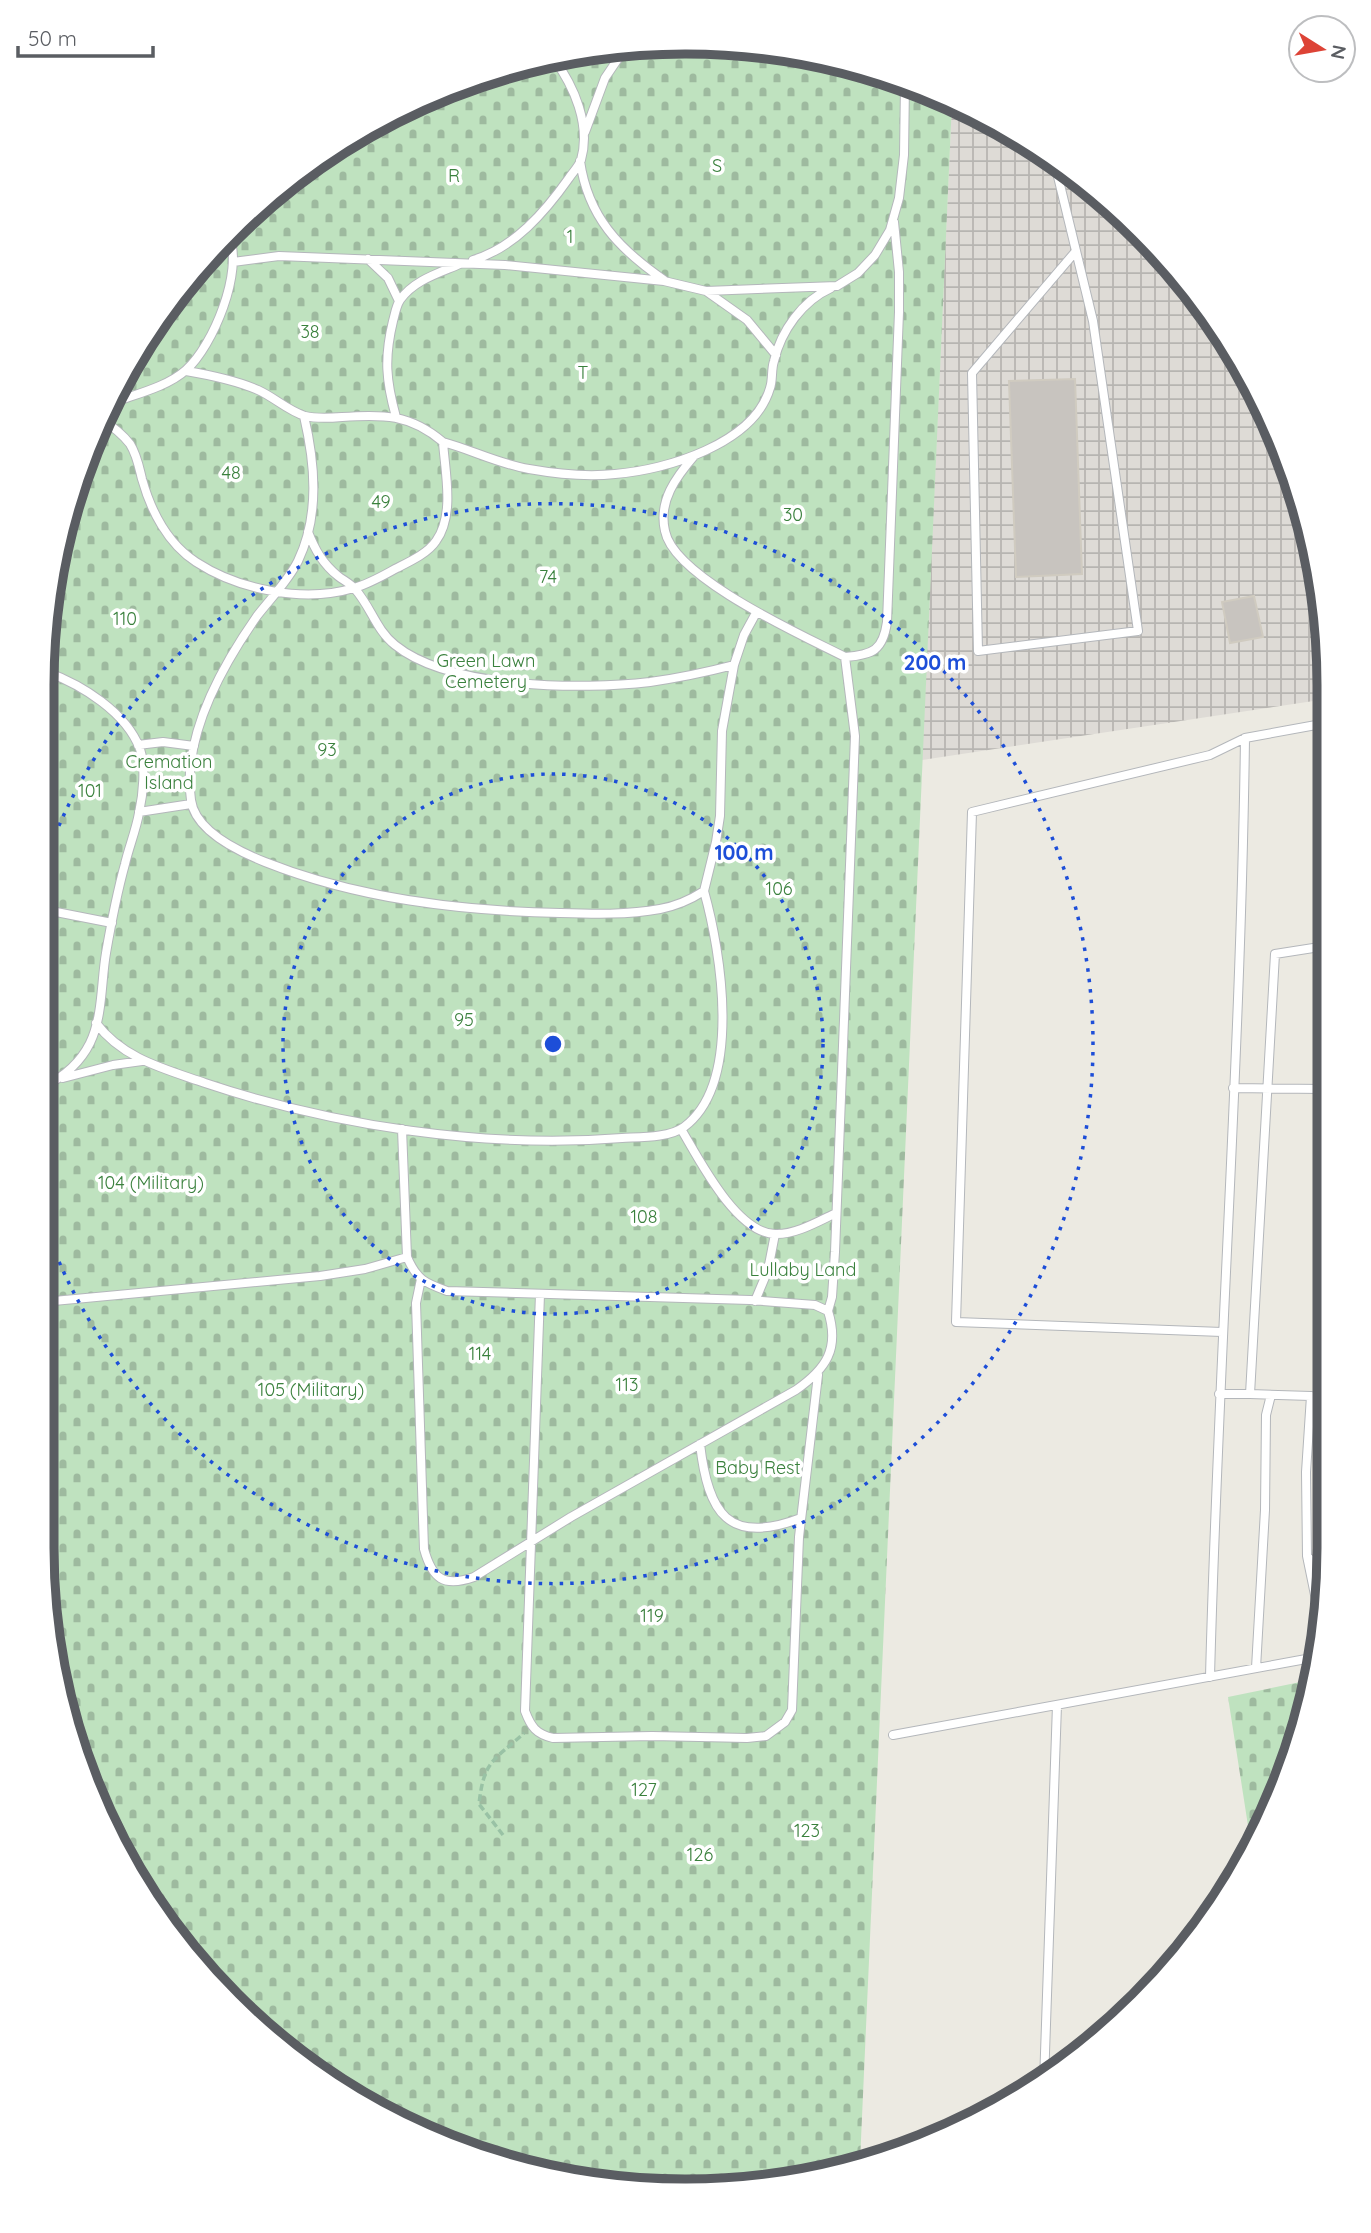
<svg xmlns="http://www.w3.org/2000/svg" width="1371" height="2233" viewBox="0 0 1371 2233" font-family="Quicksand,sans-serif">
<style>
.industrial{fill:url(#industrial-grid)}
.cemetery{fill:url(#cemetery-stones)}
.building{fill:#c8c4bf;stroke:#d0cbc0;stroke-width:2}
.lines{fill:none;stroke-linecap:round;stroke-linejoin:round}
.lane-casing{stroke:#b4b7bb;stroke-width:10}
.path{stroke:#99c2a5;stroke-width:3.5;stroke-dasharray:7 3.5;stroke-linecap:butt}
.lane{stroke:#fff;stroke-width:8}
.ring{fill:none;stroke:#1d4ed8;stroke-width:3.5;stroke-dasharray:3.5 7}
.labels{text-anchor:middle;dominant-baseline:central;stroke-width:7;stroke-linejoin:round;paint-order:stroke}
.park-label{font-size:18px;fill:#3a813d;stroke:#fff}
.rim{fill:none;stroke:#5a5d62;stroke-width:9}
.centre{fill:#1d4ed8;stroke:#fff;stroke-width:3.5}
.ring-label{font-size:21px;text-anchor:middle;font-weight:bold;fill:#1d4ed8;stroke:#fff;stroke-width:7;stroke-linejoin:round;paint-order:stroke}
</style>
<defs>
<pattern id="industrial-grid" width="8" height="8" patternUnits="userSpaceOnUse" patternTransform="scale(1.75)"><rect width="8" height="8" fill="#dedbd6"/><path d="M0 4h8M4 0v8" fill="none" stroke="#b7b5b1"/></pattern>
<pattern id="cemetery-stones" width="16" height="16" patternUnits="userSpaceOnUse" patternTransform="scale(1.75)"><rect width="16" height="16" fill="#bfe2bf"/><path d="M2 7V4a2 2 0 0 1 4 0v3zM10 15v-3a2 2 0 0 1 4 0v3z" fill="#9eba9f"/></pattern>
</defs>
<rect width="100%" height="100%" fill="#eceae2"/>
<path class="industrial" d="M952,102L970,108L1077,175L1170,262L1243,364L1295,479L1328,643L1327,699L922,760Z"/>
<path class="cemetery" d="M727,43L852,64L952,102L860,2162L685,2191L479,2157L294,2058L175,1939L76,1754L42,1547L47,602L91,440L175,294L261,202L363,128L478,76L601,48Z
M1310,1680L1280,1793L1251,1845L1228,1697Z"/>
<path class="building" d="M1075,379L1082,574L1016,577L1009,381Z
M1254,596L1263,637L1230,643L1222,602Z"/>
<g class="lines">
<defs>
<path id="lane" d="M585,132L605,78L626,47
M1054,160L1093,321L1138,631L978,651L972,373L1076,251
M580,161C588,217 619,249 664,280
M368,259L388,278L399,301
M473,260C514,248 545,212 569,178C573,172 579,166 581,160C591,125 574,86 554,59
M233,262L279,256L505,265L664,281L706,291L837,286L858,273L875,255L890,230L899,198L904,155L905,84
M706,291L747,320L776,355
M112,403C136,394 167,387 186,370C213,346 244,271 229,236
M304,416C315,463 320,515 298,561C288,581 271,598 257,616C222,666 182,737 191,800C195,831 240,852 265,862C358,899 460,911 560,913C593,914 628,915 660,909C676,906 690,900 704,891L716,842L720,816L722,731L734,665C707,672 678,678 650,682C583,690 449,689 395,645C376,630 371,607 355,589C351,584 343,580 338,576C323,564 315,550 308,532
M396,417C386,381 384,358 393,321C395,314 396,306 400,300C414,280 439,273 460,264
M102,420C112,426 123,435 130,444C137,455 139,467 142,479C151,511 168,544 196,562C239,590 304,603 354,588C369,584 384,575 397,568C411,561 428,553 436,541C455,515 445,472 443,442C410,414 383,414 342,417C330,418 317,419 305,416C288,411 274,397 258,390C235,380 210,375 186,371
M443,442C472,450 499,464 529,469C557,474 587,477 615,474C666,470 754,444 770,388C773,380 771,370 774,361C781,331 802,301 831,288
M695,455C676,477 658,501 665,531C674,578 804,636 845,657C873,655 883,650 887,622L899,312V272L894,222
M734,665L744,635L756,613
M138,745L163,742L194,746
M139,812L191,804
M46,910L112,923
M96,1023C123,1059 165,1069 205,1083C333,1126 487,1149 622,1138C640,1137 669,1138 684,1127C743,1083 721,952 704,891
M63,1078L113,1065L142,1061
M45,1086C65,1076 80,1063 90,1043C103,1016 101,982 106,953C111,924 117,893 125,864C129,847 136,830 139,813C143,795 146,766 140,749C126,712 82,685 47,672
M1233,1088L1326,1089
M402,1129L407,1257C417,1280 425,1283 447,1291L750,1300L815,1305L828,1311C840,1349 826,1369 796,1390L571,1517L474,1577C443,1588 432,1578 424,1549L416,1303L421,1279
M681,1129C699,1159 736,1233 775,1234C795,1235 819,1221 836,1213
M540,1294L525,1711C531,1727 536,1734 553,1738L652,1736L747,1738L766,1736L785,1722L792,1710L799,1537L818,1375
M755,1301L768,1270L775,1234
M43,1302L320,1276L365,1269L407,1257
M828,1311L832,1297L835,1252L855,736L845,657
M1222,1332L956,1322L972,812L1210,755L1245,738L1327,723
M1219,1394H1250
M700,1444C708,1513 728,1546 801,1518
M1309,1558L1324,1574
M1323,1634L1307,1556L1306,1472L1311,1396L1250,1394L1275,954L1326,946
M1256,1668L1265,1510L1266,1415L1271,1395
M1210,1677C1218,1364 1241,1051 1245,738
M893,1735L1317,1657
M1044,2082L1057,1705"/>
</defs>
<use href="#lane" class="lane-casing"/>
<path class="path" d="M503,1835L479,1804C484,1759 494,1761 524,1733"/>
<use href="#lane" class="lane"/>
</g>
<g class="ring">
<circle cx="553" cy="1044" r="270"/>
<path d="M47 855A540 540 0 1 1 44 1224"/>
</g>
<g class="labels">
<g class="park-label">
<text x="717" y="165">S</text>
<text x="454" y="175">R</text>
<text x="570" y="236">1</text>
<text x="310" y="331">38</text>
<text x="583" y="372">T</text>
<text x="231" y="472">48</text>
<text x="381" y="501">49</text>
<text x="793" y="514">30</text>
<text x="548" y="576">74</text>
<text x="125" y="618">110</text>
<text x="486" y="660">Green Lawn<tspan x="486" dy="21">Cemetery</tspan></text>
<text x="327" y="749">93</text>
<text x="169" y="761">Cremation<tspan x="169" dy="21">Island</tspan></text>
<text x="90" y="790">101</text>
<text x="779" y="888">106</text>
<text x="464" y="1019">95</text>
<text x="151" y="1182">104 (Military)</text>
<text x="644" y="1216">108</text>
<text x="803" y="1269">Lullaby Land</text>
<text x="480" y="1353">114</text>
<text x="627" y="1384">113</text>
<text x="311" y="1389">105 (Military)</text>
<text x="758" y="1467">Baby Rest</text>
<text x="652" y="1615">119</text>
<text x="644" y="1789">127</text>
<text x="807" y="1830">123</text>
<text x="700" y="1854">126</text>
</g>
</g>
<path d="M0 0H1371V2233H0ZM685 54H686A631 631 0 0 1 1317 685V1548A631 631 0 0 1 686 2179H685A631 631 0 0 1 54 1548V685A631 631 0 0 1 685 54Z" fill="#fff" fill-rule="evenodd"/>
<path class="rim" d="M685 54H686A631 631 0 0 1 1317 685V1548A631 631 0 0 1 686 2179H685A631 631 0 0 1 54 1548V685A631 631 0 0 1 685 54Z"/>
<circle cx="553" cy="1044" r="10" class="centre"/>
<g class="ring-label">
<text x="935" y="670">200 m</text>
<text x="744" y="860">100 m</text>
</g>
<g transform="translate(1322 49) rotate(101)"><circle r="33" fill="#ffffff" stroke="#bdbec0" stroke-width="2"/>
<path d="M0-5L12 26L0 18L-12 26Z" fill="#dd4336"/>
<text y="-10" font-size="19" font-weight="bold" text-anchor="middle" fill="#5a5d62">N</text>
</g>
<path d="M18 46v10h135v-10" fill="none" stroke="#5a5d62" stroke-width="3.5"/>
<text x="28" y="46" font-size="21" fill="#5a5d62" stroke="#ffffff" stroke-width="5" paint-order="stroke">50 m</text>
</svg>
